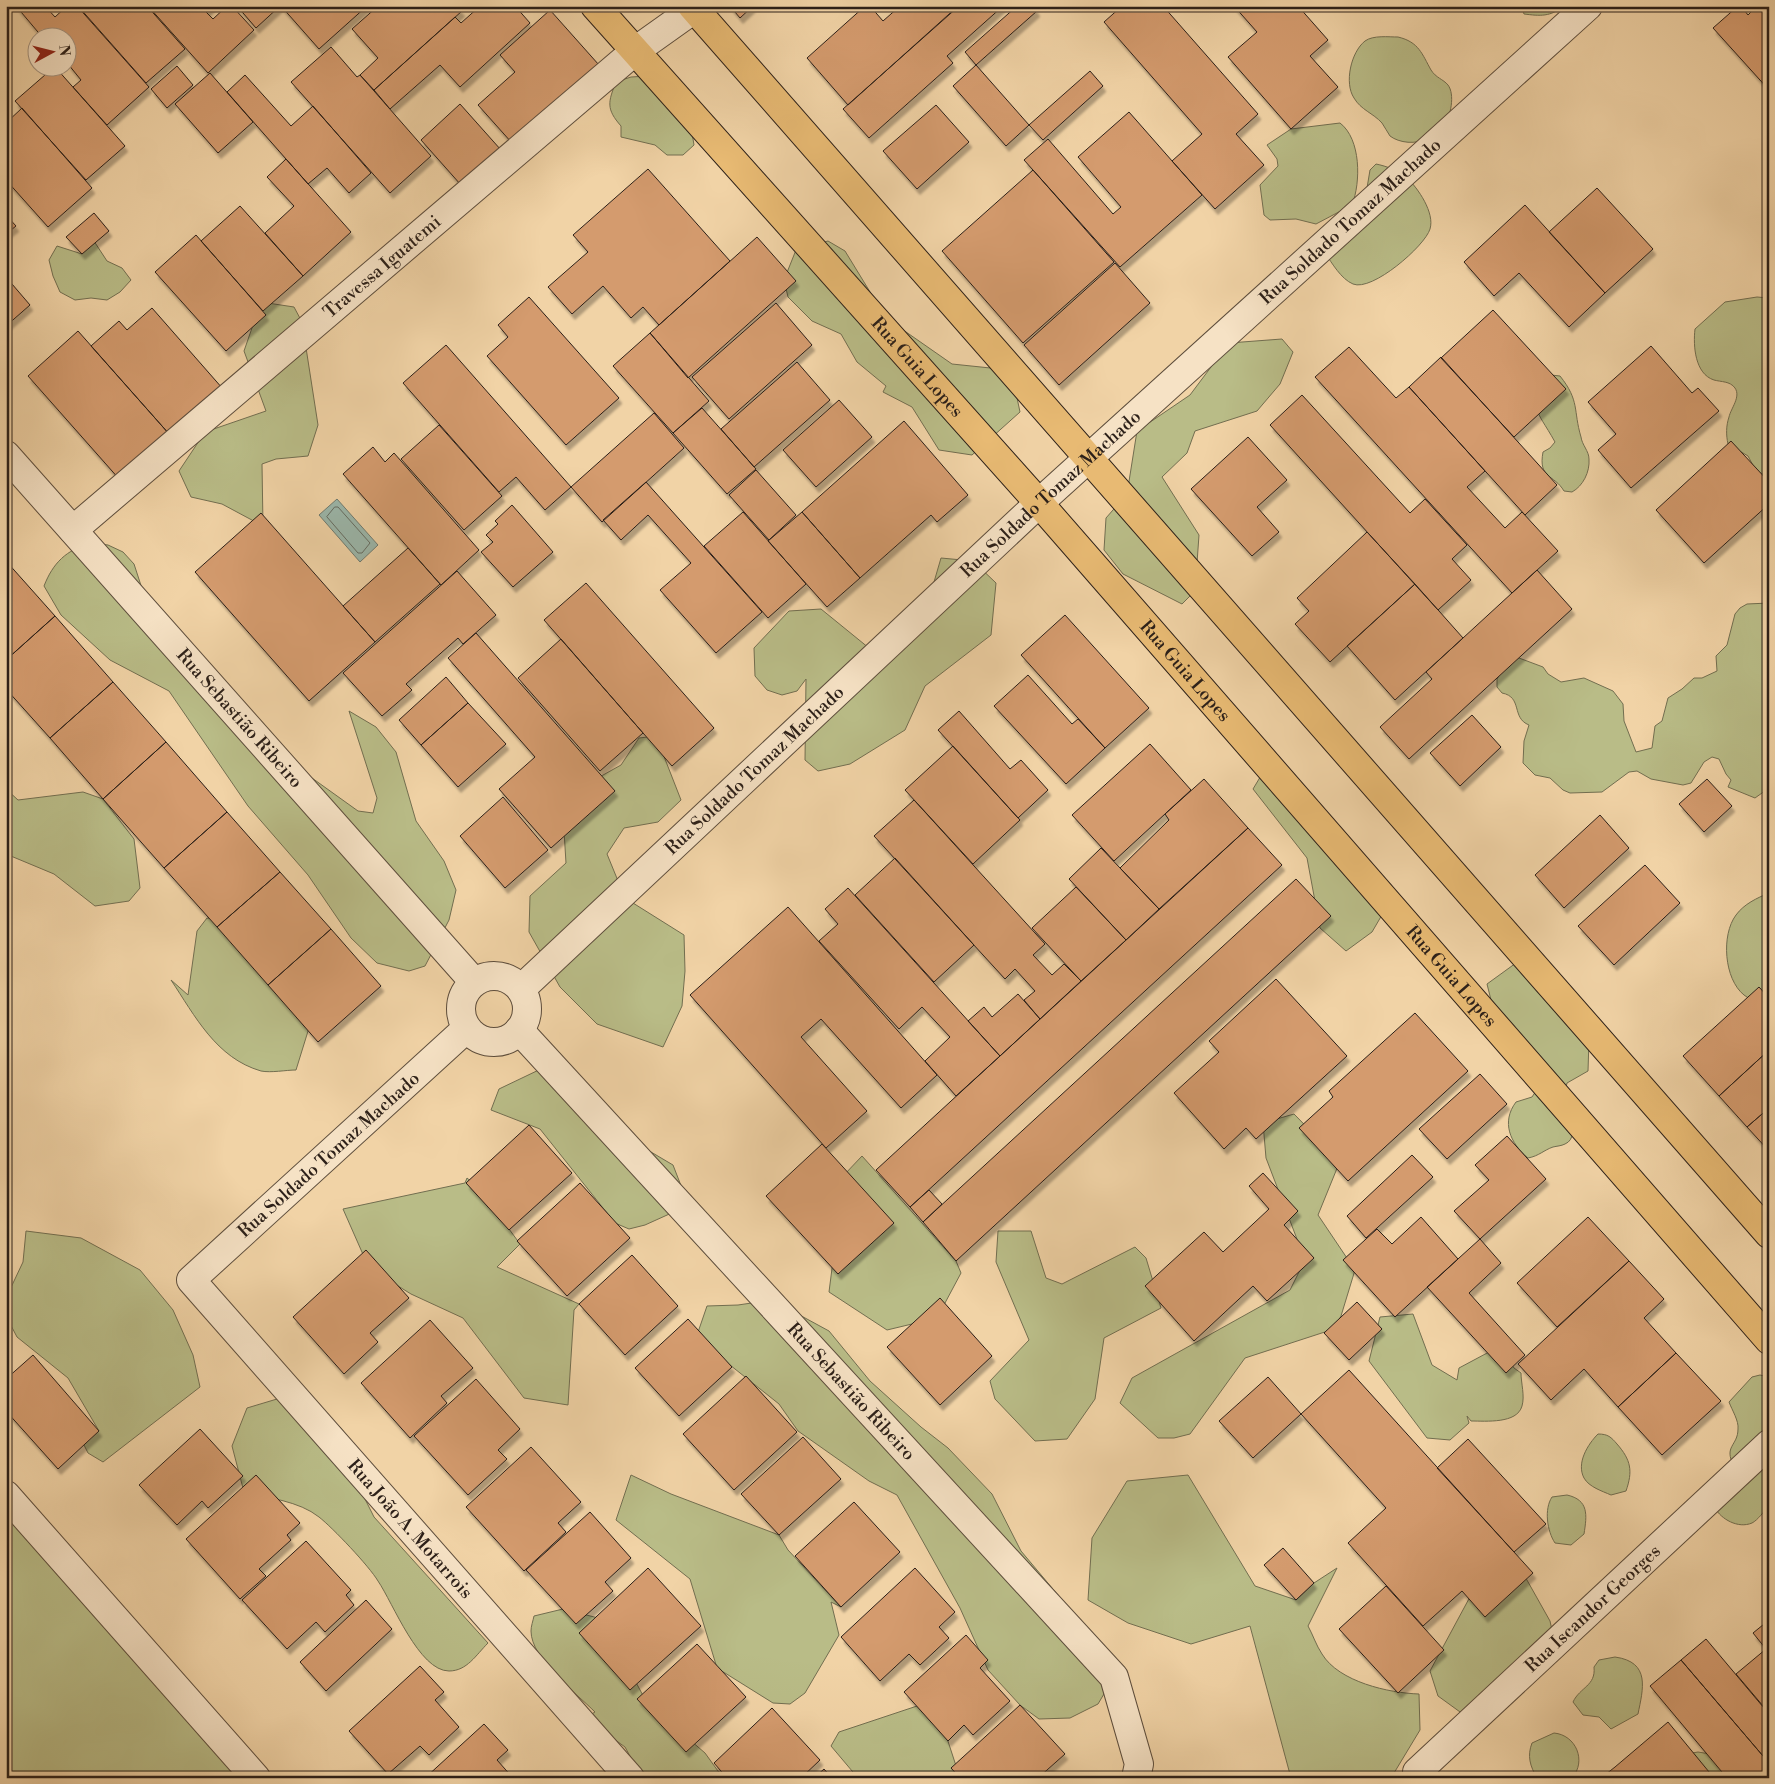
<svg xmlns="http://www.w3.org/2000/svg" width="1775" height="1784" viewBox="0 0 1775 1784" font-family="'Libre Bodoni',serif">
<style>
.green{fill:#b9bc87;stroke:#726e50}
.water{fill:#9bb7ab;stroke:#6f7b71}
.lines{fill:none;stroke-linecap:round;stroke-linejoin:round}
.shore{stroke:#646c62;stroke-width:1}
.building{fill:#d49b6e;stroke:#2c2019;filter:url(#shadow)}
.minor-casing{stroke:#5d4d3c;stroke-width:30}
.major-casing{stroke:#2c2019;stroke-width:30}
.minor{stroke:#f6e2c5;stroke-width:28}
.major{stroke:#e8ba73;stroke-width:28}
.labels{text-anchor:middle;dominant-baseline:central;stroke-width:4;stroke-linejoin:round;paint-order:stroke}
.street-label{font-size:18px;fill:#2c2019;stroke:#f6e2c5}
</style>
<defs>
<filter id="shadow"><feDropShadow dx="3" dy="5.5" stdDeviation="1" flood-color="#0004"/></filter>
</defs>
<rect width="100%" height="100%" fill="#f1d3a6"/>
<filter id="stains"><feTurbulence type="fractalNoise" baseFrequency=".004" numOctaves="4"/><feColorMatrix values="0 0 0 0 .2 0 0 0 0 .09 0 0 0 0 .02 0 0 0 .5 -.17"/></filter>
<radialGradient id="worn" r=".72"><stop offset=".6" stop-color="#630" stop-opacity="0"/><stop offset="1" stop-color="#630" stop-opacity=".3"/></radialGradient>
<path class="green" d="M1521,6H1563C1551,17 1540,16 1524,14Z
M1398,37C1419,42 1422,54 1431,70C1436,78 1443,79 1448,85C1455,94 1451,117 1444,124C1439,130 1432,134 1426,138C1417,145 1399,143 1390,136C1387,132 1385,127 1382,123C1373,113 1361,110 1354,98C1344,83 1351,52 1365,41C1373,35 1389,37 1398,37Z
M648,76L691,127L694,145L683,155H667L655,145L621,137V126C606,109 608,102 616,82L631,77Z
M1340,123C1361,139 1361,182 1352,205L1316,224L1296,219L1270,220L1264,215L1260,185L1278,166L1277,159L1267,145L1291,129Z
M1376,164C1386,166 1400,171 1407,178C1418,188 1435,213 1430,229C1425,246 1372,292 1353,284C1341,279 1332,263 1325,253L1366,194L1370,170Z
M90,235L107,261L122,268L131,280L120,292L107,300L91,298L75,300L60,292L53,276L49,260L57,246L82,254Z
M828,241L845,251L886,318L952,364L1000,369L1013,379L1020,412L972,455L939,450L912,407L883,392L886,386L857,362L841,334L812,321L788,297L784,280L796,250Z
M1757,297L1769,298V477L1756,471L1748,456L1728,444C1726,435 1726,426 1729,417C1731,408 1741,397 1735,388C1730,381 1721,382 1714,380C1695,374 1693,346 1695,329L1725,302Z
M261,302L294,307L302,322L318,425L308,456L276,459L262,464L263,526L222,504L191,497L179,471L205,432L266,411L244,351Z
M1282,339L1293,352L1280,384L1257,411L1195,431L1187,453L1162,477L1199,535L1195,591L1182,604L1123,574L1104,550L1106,518L1127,494L1137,431L1190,395L1229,343Z
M1551,375L1560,376C1580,401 1573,410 1581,437C1582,445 1589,451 1589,459C1590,472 1583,486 1572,492L1564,491C1554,474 1538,479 1543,452L1550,448L1555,442C1535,406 1529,413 1551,375Z
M91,543L108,545L123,552L134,564L148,607L305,773L358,811L373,813L377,798L349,711L376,727L396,752L416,821L444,861L456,890L449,920L425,966L409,971L377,963L351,938L308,875L248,806L169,691L110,660L61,615L44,586C53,563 66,550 91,543Z
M941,558L973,561L996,583L991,635L925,686L905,730L850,764L818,771L805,760L806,679L797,691L782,695L767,690L755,676L754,648L789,611L821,609L880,657L920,630Z
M1769,603V788L1755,798L1728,787L1731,780L1726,774L1719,759L1712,757L1704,762L1691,783L1683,785L1651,779L1637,771L1629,772L1602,792L1570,793L1563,790L1550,778L1535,775L1523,763L1524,741L1529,725C1511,718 1523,697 1502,693L1497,687V679L1505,665L1519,658L1543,667L1548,674L1561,682L1584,678L1613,691L1623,704L1624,721L1636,752L1652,748L1655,726L1662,721L1668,698L1682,689L1694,678H1702L1717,671L1716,656L1727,645L1735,614L1740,608L1747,604Z
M656,736L681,800L658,822L624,828L607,854L625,898L684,935L685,971L682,1006L663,1047L597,1024L560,987L529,932L530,896L566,863L562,798L621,765L639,738Z
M1265,769L1386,908L1372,932L1346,951L1320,928L1307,858L1253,789Z
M6,789L18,800L83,792L103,799L134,839L140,888L129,901L95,906L54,874L6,854Z
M1769,893V1007C1760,1003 1751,1001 1744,995C1724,979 1721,935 1736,915C1744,904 1757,898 1769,893Z
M207,918L243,922L317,1002L296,1070C286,1070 271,1073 261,1071C216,1058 195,1016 171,980L188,995L197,931Z
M1516,963L1589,1039L1588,1071L1567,1083C1561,1099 1584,1136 1565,1144C1561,1146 1557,1146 1553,1147C1544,1150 1539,1156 1528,1158C1510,1143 1501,1122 1516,1102L1532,1097L1542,1082L1507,1018L1491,1000L1487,984Z
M545,1067L577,1072L629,1139L673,1165L685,1196L676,1211L645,1225L629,1229L615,1223L540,1129L491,1110L499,1089Z
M1294,1114L1340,1161L1318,1215L1355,1270L1341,1316L1334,1329L1245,1358L1190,1434L1174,1438H1158L1120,1403L1132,1378L1290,1290L1305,1260L1266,1158L1263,1123Z
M862,1156L956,1261L961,1273L937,1318L887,1330L829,1292L844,1175Z
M467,1178L479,1188L520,1244L497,1267L579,1304L574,1310L568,1405L524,1398L463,1318L411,1294L369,1268L343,1209L465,1183Z
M26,1231L81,1238L140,1270L173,1310L193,1355L200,1387L103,1462L88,1453L80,1437L99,1431L68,1378L17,1337L6,1316V1298L23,1262Z
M998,1231H1031L1046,1278L1062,1284L1135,1247L1146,1258L1161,1308L1104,1338L1095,1399L1067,1439L1035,1441L995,1399L990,1381L1029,1340L996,1262Z
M772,1300L829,1331L870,1381L921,1427L948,1448L992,1494L1021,1551L1105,1651L1114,1677L1098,1704L1070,1718L1039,1719L1020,1705L988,1670L960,1608L897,1495L869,1481L798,1431L779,1404L696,1338L707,1306L738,1305Z
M1413,1314L1432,1365L1457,1380L1459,1368L1489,1352L1505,1354L1514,1368L1521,1373C1521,1383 1525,1396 1522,1406C1517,1424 1486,1421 1471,1421L1467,1416L1469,1423L1450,1440L1427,1438L1369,1361L1380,1317Z
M1760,1375L1769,1377V1506C1764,1511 1758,1520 1752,1523C1738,1529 1721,1519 1715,1508L1734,1466C1723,1446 1738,1446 1738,1429C1739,1421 1732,1410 1729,1402L1752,1377Z
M277,1399H292L311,1404L340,1427L351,1441L360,1489L374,1517L488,1643C476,1655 467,1671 449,1671C419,1671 393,1603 378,1581C369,1566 333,1528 319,1517C299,1501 268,1498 244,1492L232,1446L247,1408Z
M1598,1434C1608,1434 1611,1437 1617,1444C1631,1460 1633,1471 1626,1491L1611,1495C1602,1491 1589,1487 1584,1478C1576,1463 1588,1444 1598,1434Z
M631,1475L671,1494L779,1535L788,1550L841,1607L831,1602L839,1635L805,1693L790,1704L773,1703L717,1668L690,1579L616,1520Z
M1188,1475L1255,1586L1296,1600L1314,1583L1337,1568L1308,1626C1313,1635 1316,1645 1322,1654C1339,1682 1389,1693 1419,1694L1420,1730L1391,1778H1291L1250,1626L1191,1644L1128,1623L1088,1600L1092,1538L1127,1481Z
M6,1480L270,1778H6Z
M1567,1495C1589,1500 1587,1515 1584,1534L1571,1545L1555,1543C1547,1531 1544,1509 1552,1497Z
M1523,1573L1550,1621L1552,1630L1467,1717L1438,1696L1430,1671L1471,1595Z
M563,1609L602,1619L647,1703L705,1753L723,1778H642L625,1747L585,1718L595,1712C576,1693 531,1659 531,1631C531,1626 533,1621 534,1616Z
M1615,1657C1651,1662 1643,1689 1638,1714L1611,1729L1599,1717L1583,1715L1573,1702C1580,1687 1596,1686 1594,1667L1599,1660Z
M917,1706L943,1726L960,1778H858L831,1746L839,1732Z
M1554,1733C1576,1735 1587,1761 1572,1778H1537C1530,1766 1527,1756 1532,1743Z
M1698,1752L1716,1755L1738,1778H1684L1681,1755Z"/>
<path class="water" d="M337,499L378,545L360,562L319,515Z"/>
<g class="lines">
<path class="shore" d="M335,507H338L370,543L362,553H358L327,517Z"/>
</g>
<path class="building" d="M16,6H45L55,17L67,6H77L149,87L107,125L73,87L81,80L68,64V36L62,30L54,38H43Z
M78,6H147L185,49L146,83Z
M148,6H212L206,12L213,19L227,6H232L254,30L208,73Z
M237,6H280L256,28Z
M281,6H367L319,49Z
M378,6H457L462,11L374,90L360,75L378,58L352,29Z
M480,6H515L530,23L460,87L440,65L390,109L374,90L455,17L461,23Z
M730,6H753L740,18Z
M865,6H870L883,21L900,6H958L848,105L807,58Z
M959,6H1003L947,56L953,63L869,138L843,109Z
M1017,6H1033L1037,11L976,65L965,52Z
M1122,6H1163L1258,114L1236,134L1264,165L1215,209L1172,161L1202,134L1104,22Z
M1234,6H1298L1328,40L1310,56L1338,87L1291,129L1228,57L1257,32Z
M1738,6H1741L1748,15L1757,6H1769V90L1713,28Z
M550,10L599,65L512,143L478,105L515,72L500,55Z
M331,47L357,77L360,75L431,156L390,193L291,82Z
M976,65L1029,125L1006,146L953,86Z
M177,66L193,85L167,108L151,89Z
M53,68H56L125,146L86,180L15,101Z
M1090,71L1103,86L1043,140L1029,125Z
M210,73L253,122L218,153L175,104Z
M245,75L291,126L313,106L371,173L349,193L327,168L308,184L227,92Z
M460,104L501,150L461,185L421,140Z
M936,105L969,142L917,189L883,151Z
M22,108L92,188L48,227L6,180V123Z
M1129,112L1202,195L1120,267L1024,160L1048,139L1113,214L1121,207L1078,157Z
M286,159L351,232L303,276L265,233L294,206L267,177Z
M648,169L730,261L659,325L643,307L631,318L603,286L572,314L548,287L588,252L573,235Z
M1033,170L1114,262L1023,343L942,251Z
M1597,188L1653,249L1605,293L1549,232Z
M1525,205L1605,293L1569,327L1519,273L1494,296L1464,262Z
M240,206L303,276L263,311L201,241Z
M94,213L109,231L82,254L66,237Z
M6,215L16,226L6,234Z
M196,235L266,315L226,351L155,272Z
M757,237L796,281L688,378L650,333Z
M1115,263L1150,303L1059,385L1024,345Z
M6,277L30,305L6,326Z
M529,297L619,398L566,445L487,356L508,337L498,325Z
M776,303L812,345L729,419L692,377Z
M152,308L223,389L170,435L91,346L119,321L127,330Z
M1493,310L1566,389L1514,437L1441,358Z
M78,331L170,435L120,480L28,376Z
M650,333L709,401L673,433L613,366Z
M446,345L571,487L545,510L516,477L499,492L403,383Z
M1651,346L1692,393L1698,388L1719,411L1631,488L1598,450L1616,434L1588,402Z
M1349,347L1396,398L1409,387L1485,471L1467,487L1505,528L1522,512L1558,551L1512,593L1315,377Z
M1441,357L1557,485L1525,515L1409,387Z
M797,362L830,400L754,467L721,429Z
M1302,395L1410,513L1425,499L1467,545L1452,559L1471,580L1438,610L1270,425Z
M839,400L872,437L816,487L783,450Z
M702,408L756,469L727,494L673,433Z
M654,413L684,448L602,522L571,487Z
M904,421L968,495L937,522L931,515L860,578L802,512Z
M439,425L502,496L464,530L401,459Z
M1248,437L1287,480L1257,507L1279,532L1252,556L1191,489Z
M1731,441L1769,482V504L1704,563L1656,510Z
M373,447L385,462L394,453L479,550L441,585L343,474Z
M756,470L796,515L769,540L729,495Z
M646,482L762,612L716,653L660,590L691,563L648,515L621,540L603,520Z
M512,505L553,552L513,587L481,552L493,542L486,535L498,524L495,521Z
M743,512L806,584L768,618L704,546Z
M802,512L860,578L827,607L768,541Z
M261,513L375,642L309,701L195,572Z
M1367,532L1415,584L1330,662L1295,624L1309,611L1297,598Z
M408,548L440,584L375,642L343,606Z
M6,561L55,616L6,660Z
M1537,570L1572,609L1409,759L1380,727L1432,679L1426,672Z
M457,571L496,615L463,644L458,638L406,684L412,690L382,716L343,673Z
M586,583L714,728L672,766L544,620Z
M1415,584L1463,638L1395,700L1347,646Z
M1065,615L1149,708L1105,748L1021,655Z
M55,616L113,682L50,738L6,689V660Z
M476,633L615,791L551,848L499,789L535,757L448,658Z
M561,639L643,733L600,771L518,678Z
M1028,675L1072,724L1078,719L1105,748L1066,784L994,706Z
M446,677L468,703L421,745L399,720Z
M113,682L166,742L103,799L50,738Z
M468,703L506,744L458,787L421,745Z
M959,711L1010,769L1021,760L1048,790L1018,818L938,730Z
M1472,715L1501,747L1460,786L1430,753Z
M166,742L227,812L164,868L103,799Z
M1150,744L1191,790L1114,861L1072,815Z
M953,746L1020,820L973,864L905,790Z
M1204,779L1248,828L1159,909L1120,868L1169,820L1165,814Z
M1707,779L1732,806L1704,832L1679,804Z
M503,797L548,850L505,888L460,836Z
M914,800L1045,944L1033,955L1052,975L1064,964L1081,981L1040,1019L1024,1000L1035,991L1015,969L1005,979L874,836Z
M227,812L280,872L217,927L164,868Z
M1600,815L1629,848L1564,908L1535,875Z
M1248,828L1282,865L910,1207L876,1170Z
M1101,848L1159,909L1126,940L1069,879Z
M895,858L974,945L934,982L855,895Z
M1645,865L1680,903L1614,965L1578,926Z
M280,872L331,929L268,985L217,927Z
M1296,879L1331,916L956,1261L923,1222Z
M1076,887L1126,940L1081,981L1032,928Z
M848,888L1000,1056L956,1096L925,1061L950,1037L922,1007L899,1029L819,941L838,924L825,909Z
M788,907L937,1075L901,1108L821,1019L801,1037L867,1111L826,1148L690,995Z
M331,929L381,986L318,1042L268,985Z
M1276,979L1347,1056L1256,1139L1246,1128L1224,1149L1174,1093L1219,1052L1209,1041Z
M1759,987L1769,998V1050L1719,1096L1683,1056Z
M1018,994L1040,1019L1000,1056L968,1021L984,1007L992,1017Z
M1415,1013L1468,1071L1348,1181L1299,1128L1333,1097L1329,1091Z
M1769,1050V1108L1747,1127L1719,1096Z
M1480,1074L1507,1104L1447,1159L1419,1129Z
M1769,1108V1151L1747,1127Z
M529,1125L572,1173L509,1230L466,1183Z
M1507,1136L1546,1179L1480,1239L1454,1211L1489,1180L1475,1165Z
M822,1144L894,1223L838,1274L766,1196Z
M1412,1155L1433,1177L1366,1238L1347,1216Z
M1263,1173L1298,1211L1284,1225L1314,1258L1267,1301L1253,1286L1194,1341L1145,1286L1204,1232L1223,1252L1269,1209L1249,1186Z
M580,1183L630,1238L567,1296L517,1241Z
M929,1190L942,1204L923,1222L910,1207Z
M1421,1217L1458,1259L1395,1317L1343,1260L1377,1229L1392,1244Z
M1588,1217L1629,1261L1557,1327L1517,1283Z
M1480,1239L1501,1263L1469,1293L1525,1355L1506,1373L1427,1287Z
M366,1250L409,1298L370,1333L378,1342L344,1374L293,1317Z
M632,1255L678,1306L625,1355L579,1304Z
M1629,1261L1664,1299L1644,1318L1676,1353L1618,1407L1584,1369L1551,1400L1518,1364Z
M940,1298L992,1356L940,1405L887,1347Z
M1357,1302L1382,1329L1349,1360L1324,1333Z
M688,1319L732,1367L679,1416L635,1368Z
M430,1320L473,1368L441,1396L447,1403L410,1438L361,1383Z
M1676,1353L1721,1401L1662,1455L1618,1407Z
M33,1355L99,1431L58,1469L6,1411V1379Z
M1349,1370L1533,1573L1485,1617L1462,1591L1423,1626L1348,1543L1386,1508L1301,1414Z
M746,1376L797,1432L734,1490L683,1434Z
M1268,1377L1301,1414L1253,1458L1219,1421Z
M476,1379L520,1429L498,1450L507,1459L468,1495L414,1436Z
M200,1429L243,1476L208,1508L202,1501L177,1525L139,1485Z
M803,1437L841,1479L779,1535L741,1494Z
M1468,1439L1546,1524L1514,1552L1437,1468Z
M531,1447L581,1502L558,1523L566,1532L524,1571L466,1507Z
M256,1475L300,1523L287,1535L291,1540L259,1569L266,1576L240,1599L186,1539Z
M854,1502L900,1552L841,1607L795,1556Z
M590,1512L631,1558L605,1582L613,1591L576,1624L526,1570Z
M306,1541L351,1590L346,1595L354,1605L325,1632L316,1622L287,1649L242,1600Z
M1283,1548L1314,1583L1296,1600L1264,1565Z
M648,1568L701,1626L630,1690L579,1633Z
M915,1568L955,1612L939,1627L949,1638L920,1665L909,1654L880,1681L841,1637Z
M1386,1586L1444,1650L1398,1693L1339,1629Z
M366,1600L392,1629L326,1691L300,1662Z
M1769,1620V1713L1736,1674L1766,1649L1753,1633Z
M966,1635L988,1660L980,1668L1010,1701L973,1735L964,1725L948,1741L904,1692Z
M1706,1639L1769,1714V1763L1681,1660Z
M697,1644L746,1697L686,1752L637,1699Z
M1681,1660L1769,1763V1778H1727L1650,1686Z
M420,1666L444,1692L435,1700L459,1727L429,1755L420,1746L388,1774L349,1731Z
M1020,1705L1065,1754L1038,1778H960L951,1768Z
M772,1708L820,1760L801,1778H727L714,1763Z
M1668,1722L1714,1778H1601L1615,1767Z
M484,1724L508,1750L497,1760L513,1778H425Z
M824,1769L832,1778H814Z"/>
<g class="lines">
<defs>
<g id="minor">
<path id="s1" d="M6,455L474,982"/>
<path id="s2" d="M73,530L635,51L694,9"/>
<circle cx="494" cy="1009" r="33"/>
<path id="s3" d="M521,989L1039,503L1588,6"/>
<path id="s4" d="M466,1029L191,1280L630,1778"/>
<path id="s5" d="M519,1030L1114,1677L1139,1764L1136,1778"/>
<path d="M6,1495L256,1778"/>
<path id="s6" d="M1417,1772L1769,1444"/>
</g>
<g id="major">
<path id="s7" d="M595,6L1039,503L1769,1340"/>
<path d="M692,6L1769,1234"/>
</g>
</defs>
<use href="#minor" class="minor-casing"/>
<use href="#major" class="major-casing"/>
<use href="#minor" class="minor"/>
<use href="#major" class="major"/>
</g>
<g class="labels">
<g class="street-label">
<text stroke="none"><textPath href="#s3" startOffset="1130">Rua Soldado Tomaz Machado</textPath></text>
<text stroke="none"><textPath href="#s2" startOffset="406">Travessa Iguatemi</textPath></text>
<text stroke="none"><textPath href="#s7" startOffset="484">Rua Guia Lopes</textPath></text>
<text stroke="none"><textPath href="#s3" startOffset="725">Rua Soldado Tomaz Machado</textPath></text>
<text stroke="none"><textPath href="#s7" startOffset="889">Rua Guia Lopes</textPath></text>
<text stroke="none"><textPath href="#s1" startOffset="352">Rua Sebastião Ribeiro</textPath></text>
<text stroke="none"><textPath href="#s3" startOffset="320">Rua Soldado Tomaz Machado</textPath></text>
<text stroke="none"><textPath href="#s7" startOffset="1294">Rua Guia Lopes</textPath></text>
<text transform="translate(329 1155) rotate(-42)">Rua Soldado Tomaz Machado</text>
<text stroke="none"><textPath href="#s5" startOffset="491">Rua Sebastião Ribeiro</textPath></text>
<text stroke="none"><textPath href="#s4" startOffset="704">Rua João A. Motarrois</textPath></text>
<text stroke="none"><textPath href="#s6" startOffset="240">Rua Iscandor Georges</textPath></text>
</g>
</g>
<rect width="1775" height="1784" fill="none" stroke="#f1d3a6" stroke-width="25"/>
<rect x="8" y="8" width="1760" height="1769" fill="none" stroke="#2c2019" stroke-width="2.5"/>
<rect x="12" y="12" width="1750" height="1759" fill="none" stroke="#2c2019"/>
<g transform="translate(52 52) rotate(83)"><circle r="24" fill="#f6e2c5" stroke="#a59480"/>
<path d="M0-4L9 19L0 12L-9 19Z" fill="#8f2418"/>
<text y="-8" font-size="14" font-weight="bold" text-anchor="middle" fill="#2c2019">N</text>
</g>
<rect width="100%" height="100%" filter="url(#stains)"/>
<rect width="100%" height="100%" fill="url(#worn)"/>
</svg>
